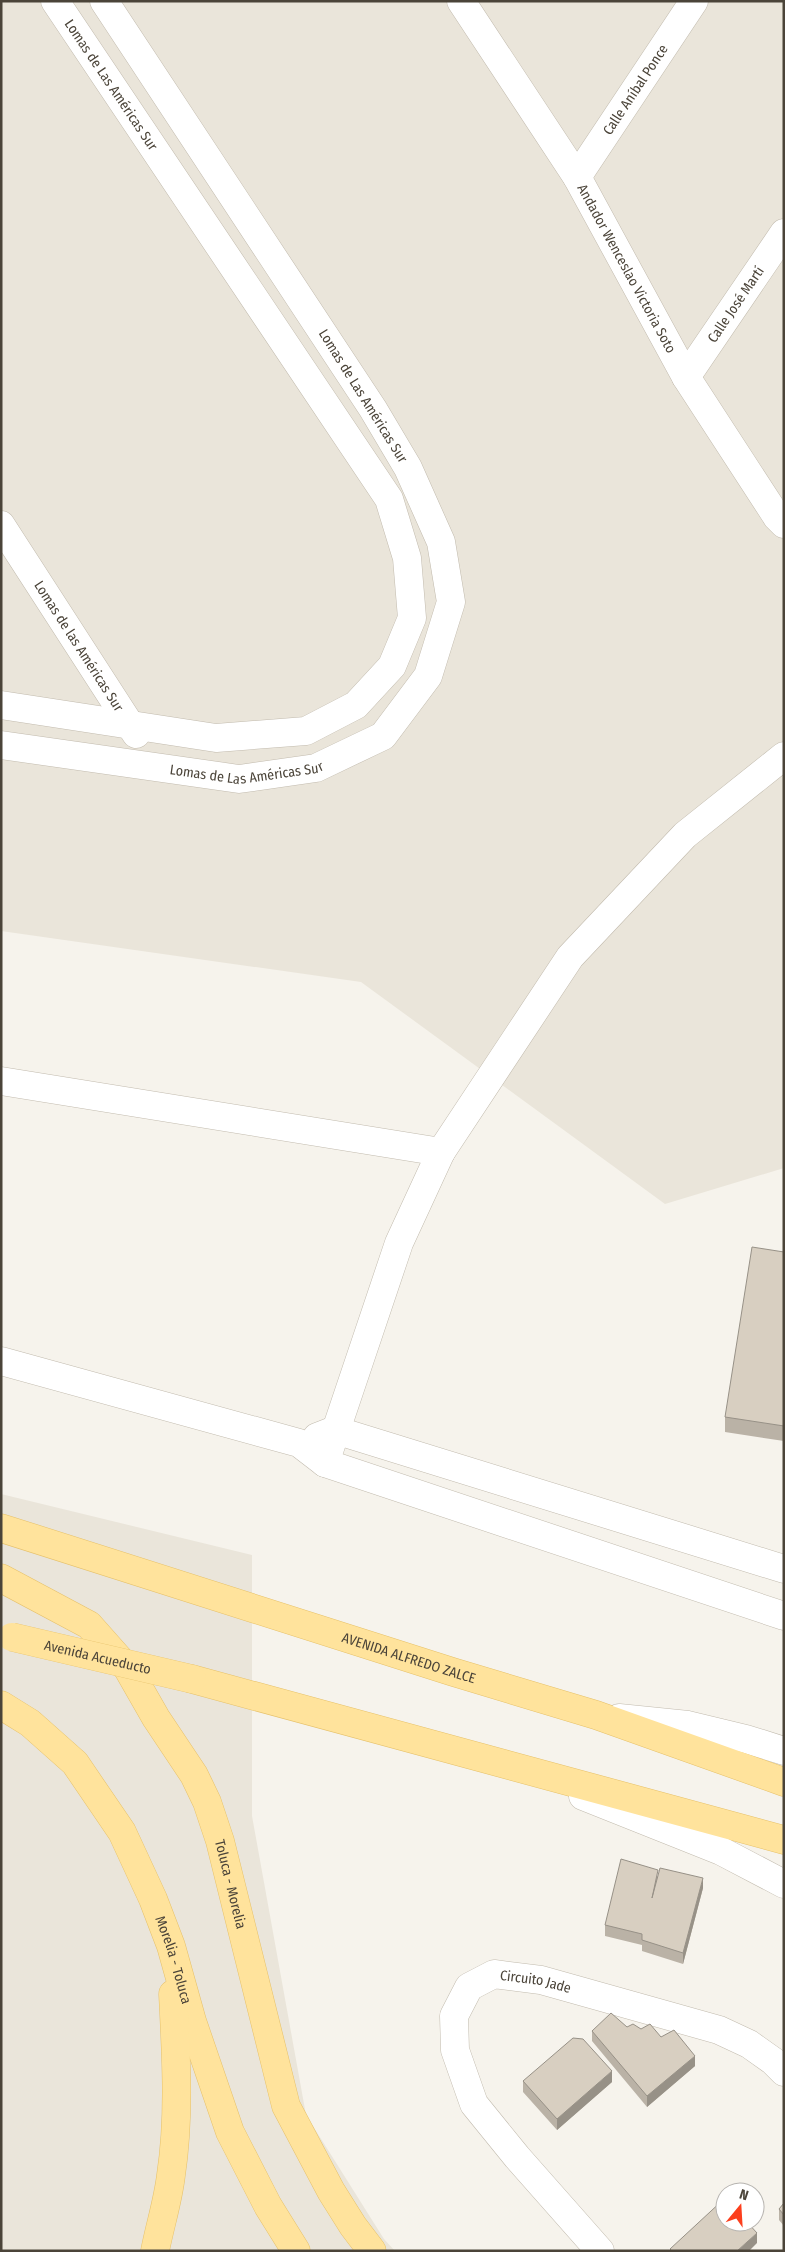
<svg xmlns="http://www.w3.org/2000/svg" width="785" height="2252" viewBox="0 0 785 2252" font-family="'Fira Sans Condensed',sans-serif">
<style>
.residential{fill:#eae5da}
.lines{fill:none;stroke-linecap:round;stroke-linejoin:round}
.minor-casing{stroke:#c2bbae;stroke-width:29}
.major-casing{stroke:#e6c16a;stroke-width:29}
.minor{stroke:#fff;stroke-width:28}
.major{stroke:#ffe39c;stroke-width:28}
.major-bridge-casing{stroke:#e6c16a;stroke-width:29;stroke-linecap:butt}
.major-bridge{stroke:#ffe39c;stroke-width:28}
.wall{fill:#bab2a6}
.shaded-wall{fill:#979187}
.building{fill:#d8cfc1;stroke:#979187}
.labels{text-anchor:middle;dominant-baseline:central;stroke-width:4.5;stroke-linejoin:round;paint-order:stroke}
.street-label{font-size:14px;fill:#4b4439;stroke:#fff}
</style>
<rect width="100%" height="100%" fill="#f6f3ec"/>
<path class="residential" d="M1,1H784V1168L665,1204L361,982L1,931Z
M1,1494L252,1555V1816L306,2115L384,2239L395,2251H1Z"/>
<g class="lines">
<defs>
<g id="minor">
<path id="s1" d="M461,1L577,177L686,377L777,517L784,524"/>
<path id="s2" d="M577,177L694,1"/>
<path id="s3" d="M686,377L784,233"/>
<path id="s4" d="M1,525L136,734"/>
<path d="M1,705L216,738L306,731L356,705L392,666L412,618L407,558L389,499L55,1"/>
<path id="s5" d="M1,745L239,779L316,768L383,736L428,676L451,602L441,542L408,468L373,409L104,1"/>
<path d="M1,1081L441,1152"/>
<path d="M1,1361L299,1443L325,1463L784,1616"/>
<path d="M317,1437L335,1430L784,1569"/>
<path d="M325,1463L399,1243L441,1152L570,957L685,835L784,756"/>
<path d="M619,1718L688,1725L746,1739L784,1751"/>
<path d="M583,1796L721,1851L784,1884"/>
<path id="s6" d="M600,2251L517,2157L474,2104L455,2050L454,2016L469,1987L494,1974L541,1980L719,2030L749,2044L773,2061L784,2072"/>
</g>
<g id="major">
<path id="s7" d="M1,1528L453,1672L596,1715L784,1782"/>
<path id="s8" d="M1,1578L89,1625L128,1669L156,1718L194,1775L207,1802L220,1841L286,2106L331,2191L353,2226L372,2251"/>
<path d="M192,1679L784,1840"/>
<path id="s9" d="M1,1705L30,1723L75,1763L122,1832L153,1899L171,1946L192,2021L230,2132L268,2206L296,2251"/>
<path d="M155,2251C160,2225 168,2201 171,2175C180,2116 176,2054 173,1994"/>
</g>
</defs>
<use href="#minor" class="minor-casing"/>
<use href="#major" class="major-casing"/>
<use href="#minor" class="minor"/>
<use href="#major" class="major"/>
<defs>
<g id="major-bridge">
<path id="s10" d="M12,1637L192,1679"/>
</g>
</defs>
<use href="#major-bridge" class="major-bridge-casing"/>
<use href="#major-bridge" class="major-bridge"/>
</g>
<path class="wall" d="M784,1252V1441L725,1432V1417Z
M658,1876L703,1888L683,1964L642,1951V1945L605,1936V1925Z
M627,2027L641,2029L661,2037L695,2066L647,2107L592,2041V2031Z
M523,2081L612,2082L557,2130L523,2092Z
M784,2203V2226L779,2220V2209Z"/>
<path class="shaded-wall" d="M703,1878V1888L683,1964V1953Z
M695,2056V2066L647,2107V2096Z
M612,2071V2082L557,2130V2119Z
M757,2233V2243L749,2251H737Z"/>
<path class="building" d="M752,1247L784,1252V1426L725,1417Z
M621,1859L658,1870L652,1898L660,1868L703,1878L683,1953L642,1940V1934L605,1925Z
M611,2013L627,2027L633,2024L641,2029L650,2024L661,2037L674,2030L695,2056L647,2096L592,2031Z
M573,2038L583,2039L612,2071L557,2119L523,2081Z
M724,2199L725,2200V2222H747L757,2233L737,2251H672L670,2249Z
M784,2203V2215L779,2209Z"/>
<g class="labels">
<g class="street-label">
<text transform="translate(111 85) rotate(56)">Lomas de Las Américas Sur</text>
<text stroke="none"><textPath href="#s2" startOffset="105">Calle Aníbal Ponce</textPath></text>
<text stroke="none"><textPath href="#s1" startOffset="315">Andador Wenceslao Victoria Soto</textPath></text>
<text stroke="none"><textPath href="#s3" startOffset="88">Calle José Martí</textPath></text>
<text transform="translate(363 396) rotate(58)">Lomas de Las Américas Sur</text>
<text stroke="none"><textPath href="#s4" startOffset="144">Lomas de las Américas Sur</textPath></text>
<text stroke="none"><textPath href="#s5" startOffset="248">Lomas de Las Américas Sur</textPath></text>
<text stroke="none"><textPath href="#s10" startOffset="88">Avenida Acueducto</textPath></text>
<text stroke="none"><textPath href="#s7" startOffset="428">AVENIDA ALFREDO ZALCE</textPath></text>
<text stroke="none"><textPath href="#s8" startOffset="399">Toluca - Morelia</textPath></text>
<text stroke="none"><textPath href="#s9" startOffset="316">Morelia - Toluca</textPath></text>
<text stroke="none"><textPath href="#s6" startOffset="388">Circuito Jade</textPath></text>
</g>
</g>
<rect width="785" height="2252" fill="none" stroke="#4b4439" stroke-width="5"/>
<g transform="translate(740 2207) rotate(18)"><circle r="24" fill="#ffffff" stroke="#b7b4b0"/>
<path d="M0-4L9 19L0 12L-9 19Z" fill="#fc3f1d"/>
<text y="-8" font-size="14" font-weight="bold" text-anchor="middle" fill="#4b4439">N</text>
</g>
</svg>
